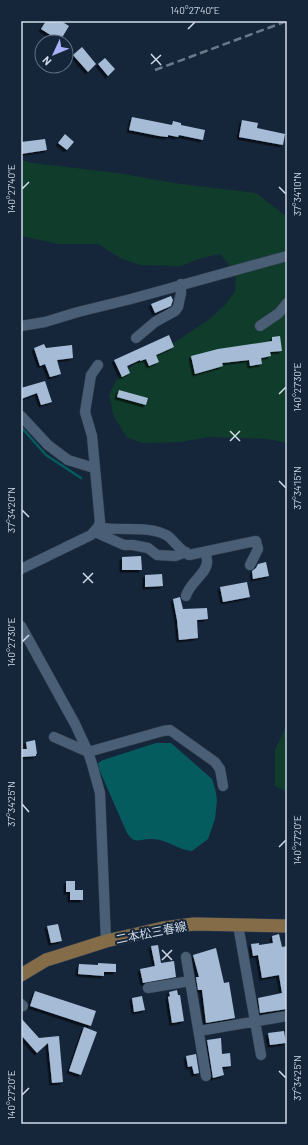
<svg xmlns="http://www.w3.org/2000/svg" width="308" height="1145" viewBox="0 0 308 1145" font-family="Barlow,'Noto Sans JP',sans-serif">
<style>
.green{fill:#103d2b}
.water{fill:#055c5f}
.lines{fill:none;stroke-linecap:round;stroke-linejoin:round}
.stream{stroke:#055c5f;stroke-width:2.5}
.building{fill:#a5bbd6;filter:url(#shadow)}
.minor-casing{stroke:#334051;stroke-width:11}
.major-casing{stroke:#334051;stroke-width:14}
.minor{stroke:#4a5e75;stroke-width:10}
.major{stroke:#856c48;stroke-width:13}
.rail{stroke:#6b798b;stroke-width:2.5;stroke-dasharray:8 4;stroke-linecap:butt}
.ticks{fill:none;stroke:#d0dbe9;stroke-width:1.5}
.labels{text-anchor:middle;dominant-baseline:central;stroke-width:4;stroke-linejoin:round;paint-order:stroke}
.street-label{font-size:12px;fill:#d0dbe9;stroke:#15263b}
.neatline{fill:none;stroke:#d0dbe9;stroke-width:1.5}
.ticks-label{font-size:10px;text-anchor:middle;fill:#d0dbe9}
</style>
<defs>
<filter id="shadow"><feDropShadow dx="-2.5" dy="2.5" stdDeviation="0" flood-color="#0009"/></filter>
</defs>
<rect width="100%" height="100%" fill="#15263b"/>
<path class="green" d="M21,160L32,163L117,173L181,184L256,193L287,217V443L268,439L209,437L180,442L143,443L127,437L114,417L109,395L119,375L147,356L180,339L211,318L226,304L235,291L236,278L227,262L220,254L198,259L181,266L140,265L122,259L98,244H59L21,236Z
M287,724V792L275,786V750Z"/>
<path class="water" d="M156,743H171L212,779L215,788L217,800L215,819L208,839L192,851C178,850 167,839 152,839C140,838 136,846 127,833L99,769L98,763L103,760Z"/>
<g class="lines">
<path class="stream" d="M21,427L46,455L81,478"/>
</g>
<path class="building" d="M46,21H61L69,26L60,41L41,29Z
M82,47L96,64L88,72L73,55Z
M105,58L115,69L108,76L98,64Z
M132,117L172,125L173,121L181,123V125L205,130L203,140L179,135L178,137L168,135V137L159,136L129,130Z
M242,120L258,123L257,128L285,134L283,145L239,137Z
M65,134L74,142L67,150L58,143Z
M45,139L47,150L21,154V142Z
M171,296L173,300L171,306L155,313L151,304Z
M169,335L174,347L156,355L159,362L149,366L146,359L140,361V360L127,366L130,373L122,377L114,360Z
M280,336L282,351L270,352L271,356L261,358L262,364L250,366L249,360L222,363L223,366L195,374L191,356L218,349L272,341V337Z
M44,344L46,348L72,345L73,358L57,360L61,374L50,377L45,364L40,366L34,348Z
M45,381L52,402L41,405L37,393L21,399V388Z
M119,390L148,398L146,405L117,397Z
M141,556L142,570H122V557Z
M266,562L269,576L253,579L252,571L256,568L258,564Z
M162,574L163,586L145,587V575Z
M247,582L250,597L223,602L220,587Z
M180,597L183,609L207,608L208,619L197,620L198,638L179,640L177,620L173,599Z
M35,740L37,754H36V756L22,757L21,749H27L26,742Z
M66,881H75V890H83V900H70V892H66Z
M58,924L62,941L51,943L47,926Z
M279,934L282,947L287,946V1009L260,1013L258,998L282,993L279,975L262,978L258,955L253,956L251,944L259,943V945L273,943L272,936Z
M158,945L161,963L174,961L176,977L143,983L140,969L155,966L151,946Z
M216,948L224,983L229,982L235,1018L206,1023L202,990H198L196,977H199L193,955Z
M98,963L116,964V972H104V976L78,974L79,964L98,965Z
M177,990L178,995H180L184,1021L172,1023L168,997L170,996L169,992Z
M35,991L96,1011L91,1026L30,1006Z
M142,996L145,1010L134,1012L132,998Z
M21,1018L39,1038L59,1036L63,1082L52,1083L48,1043L37,1053L21,1035Z
M84,1027L97,1032L81,1075L69,1071Z
M284,1031L286,1043L270,1045L268,1033Z
M221,1038L222,1054L230,1053L231,1066L222,1067L224,1075L213,1078L207,1040Z
M196,1054L199,1073L194,1074L192,1066L188,1067L186,1056Z"/>
<g class="lines">
<defs>
<path id="minor" d="M21,326L45,322L78,312L131,299L287,256
M260,326L279,313L287,303
M136,338L155,322L175,311L178,307L181,293V284
M21,416L48,445L68,460L94,468
M98,527C119,532 148,525 166,535C171,537 173,542 177,545C180,549 185,552 189,555L256,541L258,549L250,565
M95,532L124,545H133L148,548L157,555L175,556L186,552
M21,569L91,535L98,527L100,522L92,436L85,412L91,375L98,365
M186,596C189,583 208,573 207,561C207,558 206,554 205,552
M21,626L75,724L88,752L92,764L100,793L106,941
M54,737L88,752L163,731L170,730L215,762L220,769L223,786
M238,925L261,1055
M186,957L206,1076
M148,988L190,981
M21,1004L23,1006
M199,1031L287,1016"/>
<path id="major" d="M21,975L46,960L59,956L106,941L163,928L194,924L287,926"/>
</defs>
<use href="#minor" class="minor-casing"/>
<use href="#major" class="major-casing"/>
<use href="#minor" class="minor"/>
<use href="#major" class="major"/>
<path class="rail" d="M155,70L287,21"/>
</g>
<path class="ticks" d="M188,29L195,22M151,54L161,65M151,64L161,55M279,187L286,194M22,189L29,182M279,394L286,387M230,431L240,441M230,441L240,431M279,481L286,488M22,510L29,517M83,573L93,583M83,583L93,573M22,642L29,635M22,804L29,812M279,847L286,840M162,950L172,960M162,960L172,950M279,1071L286,1078M22,1095L29,1088"/>
<g class="labels">
<g class="street-label">
<text transform="translate(151 932) rotate(-11)">二本松三春線</text>
</g>
</g>
<rect width="308" height="1145" fill="none" stroke="#15263b" stroke-width="44"/>
<g transform="translate(54 54) rotate(226)"><circle r="19" fill="#15263b" stroke="#606e81"/>
<path d="M0-3L7 15L0 10L-7 15Z" fill="#a7b0fc"/>
<text y="-6" font-size="11" font-weight="bold" text-anchor="middle" fill="#d0dbe9">N</text>
</g>
<rect x="22" y="22" width="264" height="1101" class="neatline"/>
<g class="ticks-label">
<text x="195" y="14">140°27'40"E</text>
<text transform="translate(11 189) rotate(-90)" y="4">140°27'40"E</text>
<text transform="translate(297 194) rotate(-90)" y="4">37°34'10"N</text>
<text transform="translate(297 387) rotate(-90)" y="4">140°27'30"E</text>
<text transform="translate(297 488) rotate(-90)" y="4">37°34'15"N</text>
<text transform="translate(11 510) rotate(-90)" y="4">37°34'20"N</text>
<text transform="translate(11 642) rotate(-90)" y="4">140°27'30"E</text>
<text transform="translate(11 804) rotate(-90)" y="4">37°34'25"N</text>
<text transform="translate(297 840) rotate(-90)" y="4">140°27'20"E</text>
<text transform="translate(297 1078) rotate(-90)" y="4">37°34'25"N</text>
<text transform="translate(11 1095) rotate(-90)" y="4">140°27'20"E</text>
</g>
</svg>
